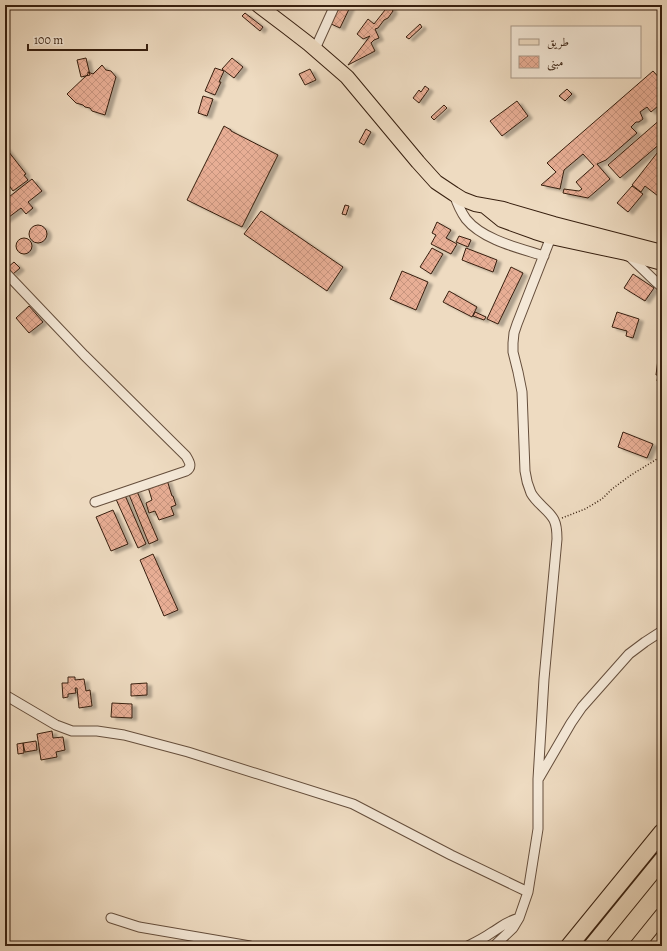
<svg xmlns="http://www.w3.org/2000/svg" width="667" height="951" viewBox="0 0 667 951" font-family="Alegreya,Amiri,serif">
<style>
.building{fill:url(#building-cross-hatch);stroke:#371f0f;filter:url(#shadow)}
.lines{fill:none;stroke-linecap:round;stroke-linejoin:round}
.minor-casing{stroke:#654e3c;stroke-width:11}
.primary-casing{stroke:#371f0f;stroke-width:16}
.trunk-casing{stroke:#371f0f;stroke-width:16}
.motorway-casing{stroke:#371f0f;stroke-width:18}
.path{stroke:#371f0f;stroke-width:1.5;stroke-dasharray:1 2;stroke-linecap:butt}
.minor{stroke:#f4e8d7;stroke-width:9}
.primary{stroke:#eedbc1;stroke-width:14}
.trunk{stroke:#eedbc1;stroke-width:14}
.motorway{stroke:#eedbc1;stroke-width:16}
</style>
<defs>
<pattern id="building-cross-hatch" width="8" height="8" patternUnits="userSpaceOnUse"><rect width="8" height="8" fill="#e8ae95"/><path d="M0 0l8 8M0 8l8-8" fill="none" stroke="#c8957f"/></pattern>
<filter id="shadow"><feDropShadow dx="4.5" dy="2.5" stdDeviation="1" flood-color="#0004"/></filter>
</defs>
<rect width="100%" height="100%" fill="#eedbc1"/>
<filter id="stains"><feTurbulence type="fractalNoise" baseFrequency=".005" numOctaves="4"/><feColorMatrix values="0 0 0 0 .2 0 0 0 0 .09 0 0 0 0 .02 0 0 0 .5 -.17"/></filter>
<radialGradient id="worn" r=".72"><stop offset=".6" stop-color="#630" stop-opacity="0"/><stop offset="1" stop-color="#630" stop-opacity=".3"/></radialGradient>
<path class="building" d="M337,5H351L340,28L329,23Z
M389,5H391H390L393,11L388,18L384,20L378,28L375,29L379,38L374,40L371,43L375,51L348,65L370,36L363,39L357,34L368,19L374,24Z
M245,13L263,27L260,31L242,16Z
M420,24L422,27L409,39L406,37Z
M86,58L90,75L81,77L77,60Z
M232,58L243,67L234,78L222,69Z
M102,65L106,70L111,71L116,77L105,115L92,111L90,108L85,107L83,105L76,103L67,94L88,74V72L93,74Z
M215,68L224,71L219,82H221L215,95L205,91Z
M310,69L316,80L305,85L299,74Z
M653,71L662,81V114L658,106L651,112L647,107L640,112L643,119L639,122H636L631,127L637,133L606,160L597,164L610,179L588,198L563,193L564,189L579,191L582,189L576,182L594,166L583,154L564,170L560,189L541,185L556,172L547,163Z
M425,86L429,89L419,103L413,98L419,90L421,92Z
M567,89L572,94L565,101L559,96Z
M203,96L213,99L207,116L198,113Z
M517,101L528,116L502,136L490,121Z
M444,105L447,108L434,120L431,117Z
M662,118V142L620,178L608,165Z
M224,126L231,130V131L278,155L242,227L187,200Z
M366,129L371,132L364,145L359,142Z
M5,147L26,174L24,175L28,180L13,191L5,180Z
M661,148L662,149V199L645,186L641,192L632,185Z
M32,179L42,191L28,202L33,208L26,214L21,208L5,220V200Z
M632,186L643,194L628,212L617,203Z
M345,205L349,206L346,215L342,214Z
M261,211L343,267L327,291L244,234Z
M437,222L451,230L446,238L457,244L451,254L431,244L436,235L432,233Z
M29 234a9 9 0 1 1 18 0a9 9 0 1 1-18 0Z
M459,236L471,240L468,247L456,242Z
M16 246a8 8 0 1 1 16 0a8 8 0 1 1-16 0Z
M432,248L443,254L431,274L420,267Z
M466,248L497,260L493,272L462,260Z
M14,262L20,268L13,274L7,268Z
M511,267L523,273L498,324L487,319Z
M402,271L428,282L416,310L390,299Z
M633,274L654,288L645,301L624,288Z
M449,291L477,307L472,317L443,302Z
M29,306L43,322L29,333L16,318Z
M475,312L486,317L484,320L473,316Z
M617,312L639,319L633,338L626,336L627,331L612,327Z
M658,359L662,360V381H657L658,375H656Z
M623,432L653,444L647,458L618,447Z
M167,480L172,496H173L176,505L171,507L174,515L159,520L155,511L149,513L146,503L152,500L148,487Z
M136,489L158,540L149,544L128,492Z
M124,493L146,544L138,548L115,497Z
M113,510L128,544L111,551L96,517Z
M153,554L178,610L164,616L140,560Z
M68,677H75V680L84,679L86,691L90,690L92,706L79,708L77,688H75L76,693L68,694V697L63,698L62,683H68Z
M147,683V695L131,696V684Z
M112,703L132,704V718L111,717Z
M52,731L53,738L63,737L65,750L56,752L57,757L41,760L37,734Z
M36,741L37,750L25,752L23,743Z
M23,743L24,753L18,754L17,744Z"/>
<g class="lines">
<defs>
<path id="minor" d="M315,49L335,5
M454,194C457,203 461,212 466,219C483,240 519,248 544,256
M628,255L655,281L662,287
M5,272L84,355L186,456C189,461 193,467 186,471L95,502
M5,695L56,725L72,731H97L124,735L188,752L353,804L451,855L528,892
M539,778L571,723L582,707L629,654L645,642L662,631
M111,918L139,927L250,946
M468,946C476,942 484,938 491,933C503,926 505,922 519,918
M494,946L513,928L519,918L528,892L538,829V779L544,679L557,539C557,533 557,526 554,520C549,510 537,504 531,493C528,486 526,479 525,471L522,392L518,372L513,352V343L514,333L517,324L551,237"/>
<path id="primary" d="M258,5L287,27L309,44L347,77L418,162L436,182L454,194L462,199L475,204L503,209L554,224L662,252
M486,207L502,220L535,232L551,237L626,253L662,263"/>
<path id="trunk" d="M637,946L662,915"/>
<path id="motorway" d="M569,946L662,832
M592,946L662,860"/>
</defs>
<use href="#minor" class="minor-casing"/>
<use href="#primary" class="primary-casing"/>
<use href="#trunk" class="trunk-casing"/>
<use href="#motorway" class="motorway-casing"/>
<path class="path" d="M562,518L585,509L602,499L612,489L631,475L662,456"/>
<use href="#minor" class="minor"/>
<use href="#primary" class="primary"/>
<use href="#trunk" class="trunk"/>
<use href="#motorway" class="motorway"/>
</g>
<rect width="667" height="951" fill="none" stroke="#eedbc1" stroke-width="20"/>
<rect x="6" y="6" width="655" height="939" fill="none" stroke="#371f0f" stroke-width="2"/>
<rect x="10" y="10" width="647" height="931" fill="none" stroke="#371f0f"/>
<rect x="511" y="26" width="130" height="52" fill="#f4e8d7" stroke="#a89887"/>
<rect x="519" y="39" width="20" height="6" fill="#eedbc1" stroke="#a89887"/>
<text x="547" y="46" font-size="12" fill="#371f0f">طريق</text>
<rect x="519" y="56" width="20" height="12" fill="url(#building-cross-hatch)" stroke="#a89887"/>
<text x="547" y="66" font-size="12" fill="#371f0f">مبنى</text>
<path d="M28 44v6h119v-6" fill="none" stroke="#371f0f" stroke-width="2"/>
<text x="34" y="44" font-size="12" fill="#371f0f" stroke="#f4e8d7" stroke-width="3" paint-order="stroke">100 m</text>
<rect width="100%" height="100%" filter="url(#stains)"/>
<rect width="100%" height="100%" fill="url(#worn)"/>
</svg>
